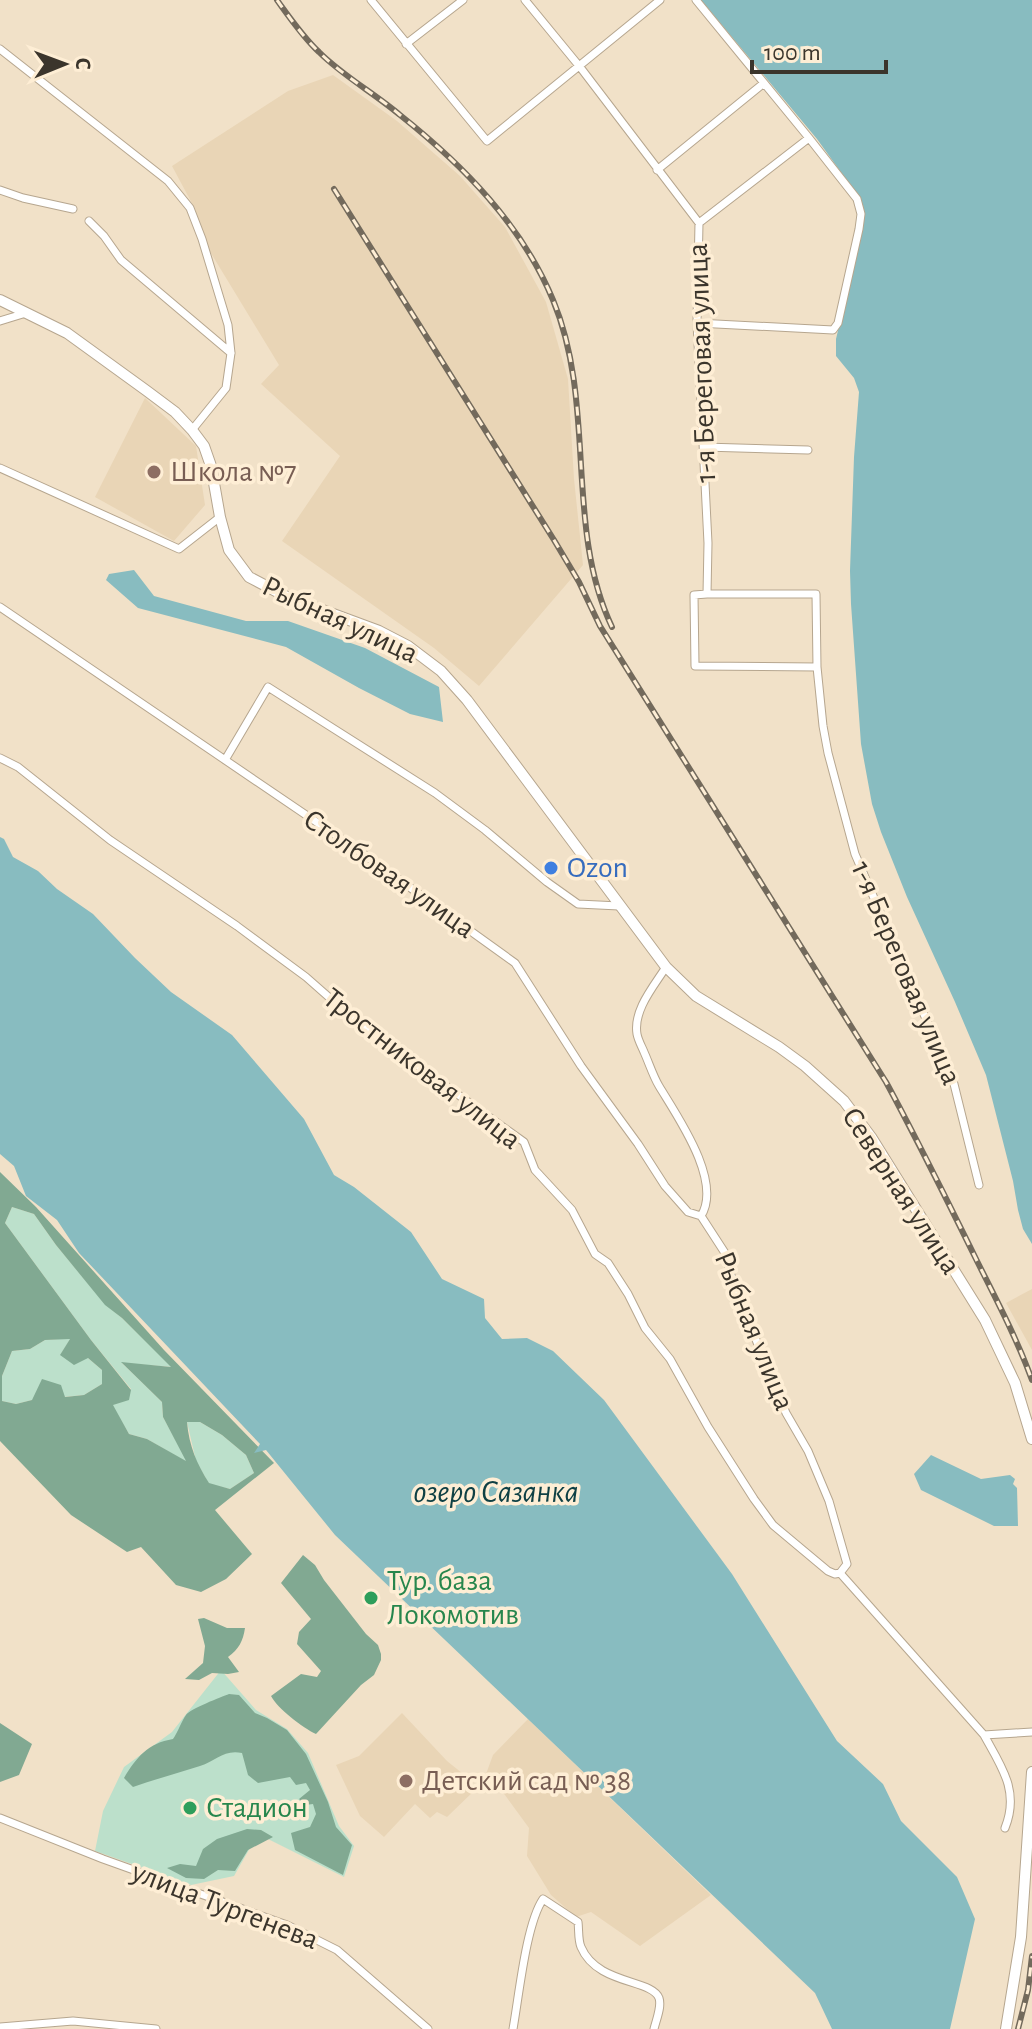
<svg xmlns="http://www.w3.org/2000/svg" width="1032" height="2029" viewBox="0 0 1032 2029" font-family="'Alegreya Sans',sans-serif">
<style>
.built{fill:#e9d5b6}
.green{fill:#bce0cb}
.forest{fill:#81a992;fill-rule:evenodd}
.water{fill:#88bcc0}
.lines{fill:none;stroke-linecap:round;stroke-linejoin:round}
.street-casing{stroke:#b6a68f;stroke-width:9}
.secondary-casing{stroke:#b6a68f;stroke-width:12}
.street{stroke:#fff;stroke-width:7}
.secondary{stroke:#fff;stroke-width:10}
.rail-casing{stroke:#736a5c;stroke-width:6}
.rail{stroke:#feeed5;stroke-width:3;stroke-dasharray:9;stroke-linecap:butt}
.education-dot{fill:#8d6e63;stroke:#feeed5;stroke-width:3}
.shop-dot{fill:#3f7fe0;stroke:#feeed5;stroke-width:3}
.leisure-dot{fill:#2e9e5b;stroke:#feeed5;stroke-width:3}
.labels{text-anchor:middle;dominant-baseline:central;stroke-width:7;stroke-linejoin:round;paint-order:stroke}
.street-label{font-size:30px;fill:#3b352c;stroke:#feeed5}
.education-label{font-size:30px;fill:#785e54;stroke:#feeed5;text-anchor:start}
.shop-label{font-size:30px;fill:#366cbe;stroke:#feeed5;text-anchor:start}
.leisure-label{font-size:30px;fill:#27864d;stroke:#feeed5;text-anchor:start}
.water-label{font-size:32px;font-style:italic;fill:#0f4044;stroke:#feeed5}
</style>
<rect width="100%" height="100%" fill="#f1e1c8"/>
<path class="built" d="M333,75L397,121L460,176L505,227L546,302L568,379L574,479L583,565L479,686L434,648L282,541L340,456L261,384L279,365L206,245L195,209L172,166L288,91Z
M145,398L196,446L205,505L174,541L95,497Z
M1032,1289V1350L1006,1303Z
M402,1713L447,1761L462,1773L476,1789L447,1817L437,1812L430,1818L415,1804L384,1837L360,1816L336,1765L359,1756Z
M528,1719L711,1895L640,1946L591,1912L576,1917L551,1895L527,1856L529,1828L505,1795L486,1774L493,1755Z"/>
<path class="green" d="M12,1207L34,1214L56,1245L105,1304L122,1318L172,1367L122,1363L162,1402L163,1417L188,1463L147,1439L129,1434L112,1405L131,1389L91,1340L5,1223Z
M71,1338L61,1354L88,1358L102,1370V1384L84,1395L32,1400L16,1404L2,1401V1376L12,1351L30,1349L45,1340Z
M187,1422H200L222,1435L246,1455L254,1473L230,1489L209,1484L196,1461Z
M221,1670L256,1710L287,1729L308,1753L339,1826L354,1846L344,1877L258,1834L234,1876L191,1885L95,1851L103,1811L124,1767L172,1732Z"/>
<path class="forest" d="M0,1172L36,1207L164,1350L274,1463L215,1510L252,1554L226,1579L201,1592L176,1585L141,1547L127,1552L71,1515L0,1441ZM12,1207L34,1214L56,1245L105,1305L122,1318L171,1367L121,1362L162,1402L163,1417L186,1461L147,1439L129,1434L113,1405L129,1400L131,1390L91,1340L5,1223ZM70,1339L60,1355L74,1365L88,1358L102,1370V1384L84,1395L65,1397L61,1385L42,1379L32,1400L16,1404L2,1401V1376L12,1351L30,1349L45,1340ZM187,1422H200L222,1435L246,1455L254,1473L230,1489L209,1483C197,1464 189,1446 187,1422Z
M303,1555L315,1565L324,1580L366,1634L378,1645L381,1654V1660L374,1675L361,1685L316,1734C303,1728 277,1708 271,1696L301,1674L317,1677L321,1671L297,1644L299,1632L311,1619L281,1583Z
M204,1618L227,1628H245C243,1641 239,1649 228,1657L239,1672L228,1674L212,1673L199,1680L185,1679L203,1663L205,1646L198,1619Z
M229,1694L239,1695L255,1713L267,1718L287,1730L306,1754L328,1802L336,1827L352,1845L343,1875L295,1850L291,1833L310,1827L316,1814L313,1804L305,1805L299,1799L310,1790L306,1783L296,1785L290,1777L258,1783L248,1775L242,1753C224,1749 216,1761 200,1766C178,1773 156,1779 133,1787L124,1778C136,1758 148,1743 173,1739C178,1732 182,1720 186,1715C190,1709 221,1697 229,1694Z
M0,1723L32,1744L19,1775L0,1782Z
M247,1829L261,1830L273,1837L248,1850L235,1871L218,1870L204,1879L186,1878L167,1868L180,1864L196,1866L203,1849L217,1839Z"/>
<path class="water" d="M701,0H1032V1244L1023,1229L1018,1210L1013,1181L986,1075L955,1002L907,897L881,832L872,804L861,744L851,604L850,571L854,457L859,392L854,378L836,356V339L860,238L856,193L817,139Z
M134,570L154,596L246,621H288L365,648L439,687L443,722L410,714L359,688L286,647L138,608L106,580L109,574Z
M0,837L4,839L13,857L38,871L57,889L93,914L135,958L171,992L232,1035L304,1119L334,1175L354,1187L411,1232L442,1279L484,1299L485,1318L502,1339L527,1338L553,1351L604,1400L732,1574L837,1741L883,1784L901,1821L957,1877L975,1919L950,2029H832L815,1993L335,1535L266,1450L254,1453L260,1444L79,1253L57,1220L26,1196L14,1166L0,1154Z
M931,1455L981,1479L1010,1475L1015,1479L1013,1484L1017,1488L1018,1526H994L921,1490L914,1474Z"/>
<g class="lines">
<defs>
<path id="street" d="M371,0L487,141L660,0
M525,0L580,67L699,223L697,323L708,543L707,594L694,595L695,666L817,667
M696,0L809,138L857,199L861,214L859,229L838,323L833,330L697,323
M406,44L463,0
M0,49L168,181L190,208L202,239L228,325L231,353L226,388L192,430
M657,170L764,83
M0,190L23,198L73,209
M89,221L104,236L121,260L231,353
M699,223L809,138
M0,321L26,313
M704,447L808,450
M0,468L179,549L220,517
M707,594H816L817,667L823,726L828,753L855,854L954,1084L979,1185
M0,607L362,853L515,963L581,1066L638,1144L665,1186L688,1212L701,1216
M0,758L18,767L110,840L237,926L306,977L357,1022L524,1142L535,1170L572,1210L595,1254L608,1263L628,1294L645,1328L670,1359L708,1427L754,1499L773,1525L828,1571L835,1574L840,1573
M225,760L268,687L435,793L485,830L547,882L578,904L619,906
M666,967C654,986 633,1010 637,1034C638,1040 642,1047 644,1052C649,1063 653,1076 659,1086C677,1116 723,1181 701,1216L725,1253L734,1286L786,1413L808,1451L829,1501L847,1564L840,1573L984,1735L1032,1732
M984,1735C1001,1766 1020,1791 1005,1828
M0,1818L103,1859L287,1925L337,1950L428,2029
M0,2027L73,2021L156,2029
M513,2029C519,1996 526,1924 543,1899L578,1922C579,1930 578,1940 581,1947C597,1985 652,1979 659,1998C662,2007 656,2020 654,2029"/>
<path id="secondary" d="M0,300L67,333L147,391L175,412L192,430L204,446L211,466L220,517L229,550L249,577L287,597L379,631L408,646L441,671L467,700L666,967L696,996L779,1047L805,1066L844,1101L871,1137L985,1320L1015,1383L1032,1439
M1006,2029L1021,1937L1032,1772"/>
</defs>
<use href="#street" class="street-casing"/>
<use href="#secondary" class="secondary-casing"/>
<use href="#street" class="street"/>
<use href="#secondary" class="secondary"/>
<defs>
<path id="rail" d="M277,0C290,18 303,37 319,52C343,76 374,93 400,115C463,165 522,225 553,300C597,406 564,526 612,627
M334,189L554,540L579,582L600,626L886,1082C918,1141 948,1202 978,1263C997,1301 1017,1339 1032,1380
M1018,2029L1028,1990L1032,1956"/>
</defs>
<use href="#rail" class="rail-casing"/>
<use href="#rail" class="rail"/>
</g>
<g class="education-dot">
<circle cx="154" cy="472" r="8"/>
<circle cx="406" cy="1781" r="8"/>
</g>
<circle class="shop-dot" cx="551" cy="868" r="8"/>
<g class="leisure-dot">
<circle cx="371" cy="1598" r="8"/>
<circle cx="190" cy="1808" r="8"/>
</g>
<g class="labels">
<g class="street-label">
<text transform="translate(702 363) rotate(-92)">1-я Береговая улица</text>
<text transform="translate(340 620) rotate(25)">Рыбная улица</text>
<text transform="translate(389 874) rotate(35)">Столбовая улица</text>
<text transform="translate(906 973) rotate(67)">1-я Береговая улица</text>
<text transform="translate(422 1069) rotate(38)">Тростниковая улица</text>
<text transform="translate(901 1191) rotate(57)">Северная улица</text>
<text transform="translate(754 1331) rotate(68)">Рыбная улица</text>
<text transform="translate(225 1906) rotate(21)">улица Тургенева</text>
</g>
<g class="education-label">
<text x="170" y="472">Школа №7</text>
<text x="422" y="1781">Детский сад № 38</text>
</g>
<g class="shop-label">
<text x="567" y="868">Ozon</text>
</g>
<g class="leisure-label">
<text x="387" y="1581">Тур. база<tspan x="387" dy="34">Локомотив</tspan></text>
<text x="206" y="1808">Стадион</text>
</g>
<g class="water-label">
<text x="496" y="1492">озеро Сазанка</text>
</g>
</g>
<g transform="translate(64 64) rotate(89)" stroke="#feeed5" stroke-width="6" paint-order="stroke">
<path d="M0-6L14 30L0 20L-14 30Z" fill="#3b352c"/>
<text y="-12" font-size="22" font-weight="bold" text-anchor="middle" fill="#3b352c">С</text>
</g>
<path d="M752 60v12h134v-12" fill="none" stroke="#3b352c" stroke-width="4"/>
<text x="764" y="60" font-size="24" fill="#3b352c" stroke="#feeed5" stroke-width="6" paint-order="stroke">100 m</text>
</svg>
